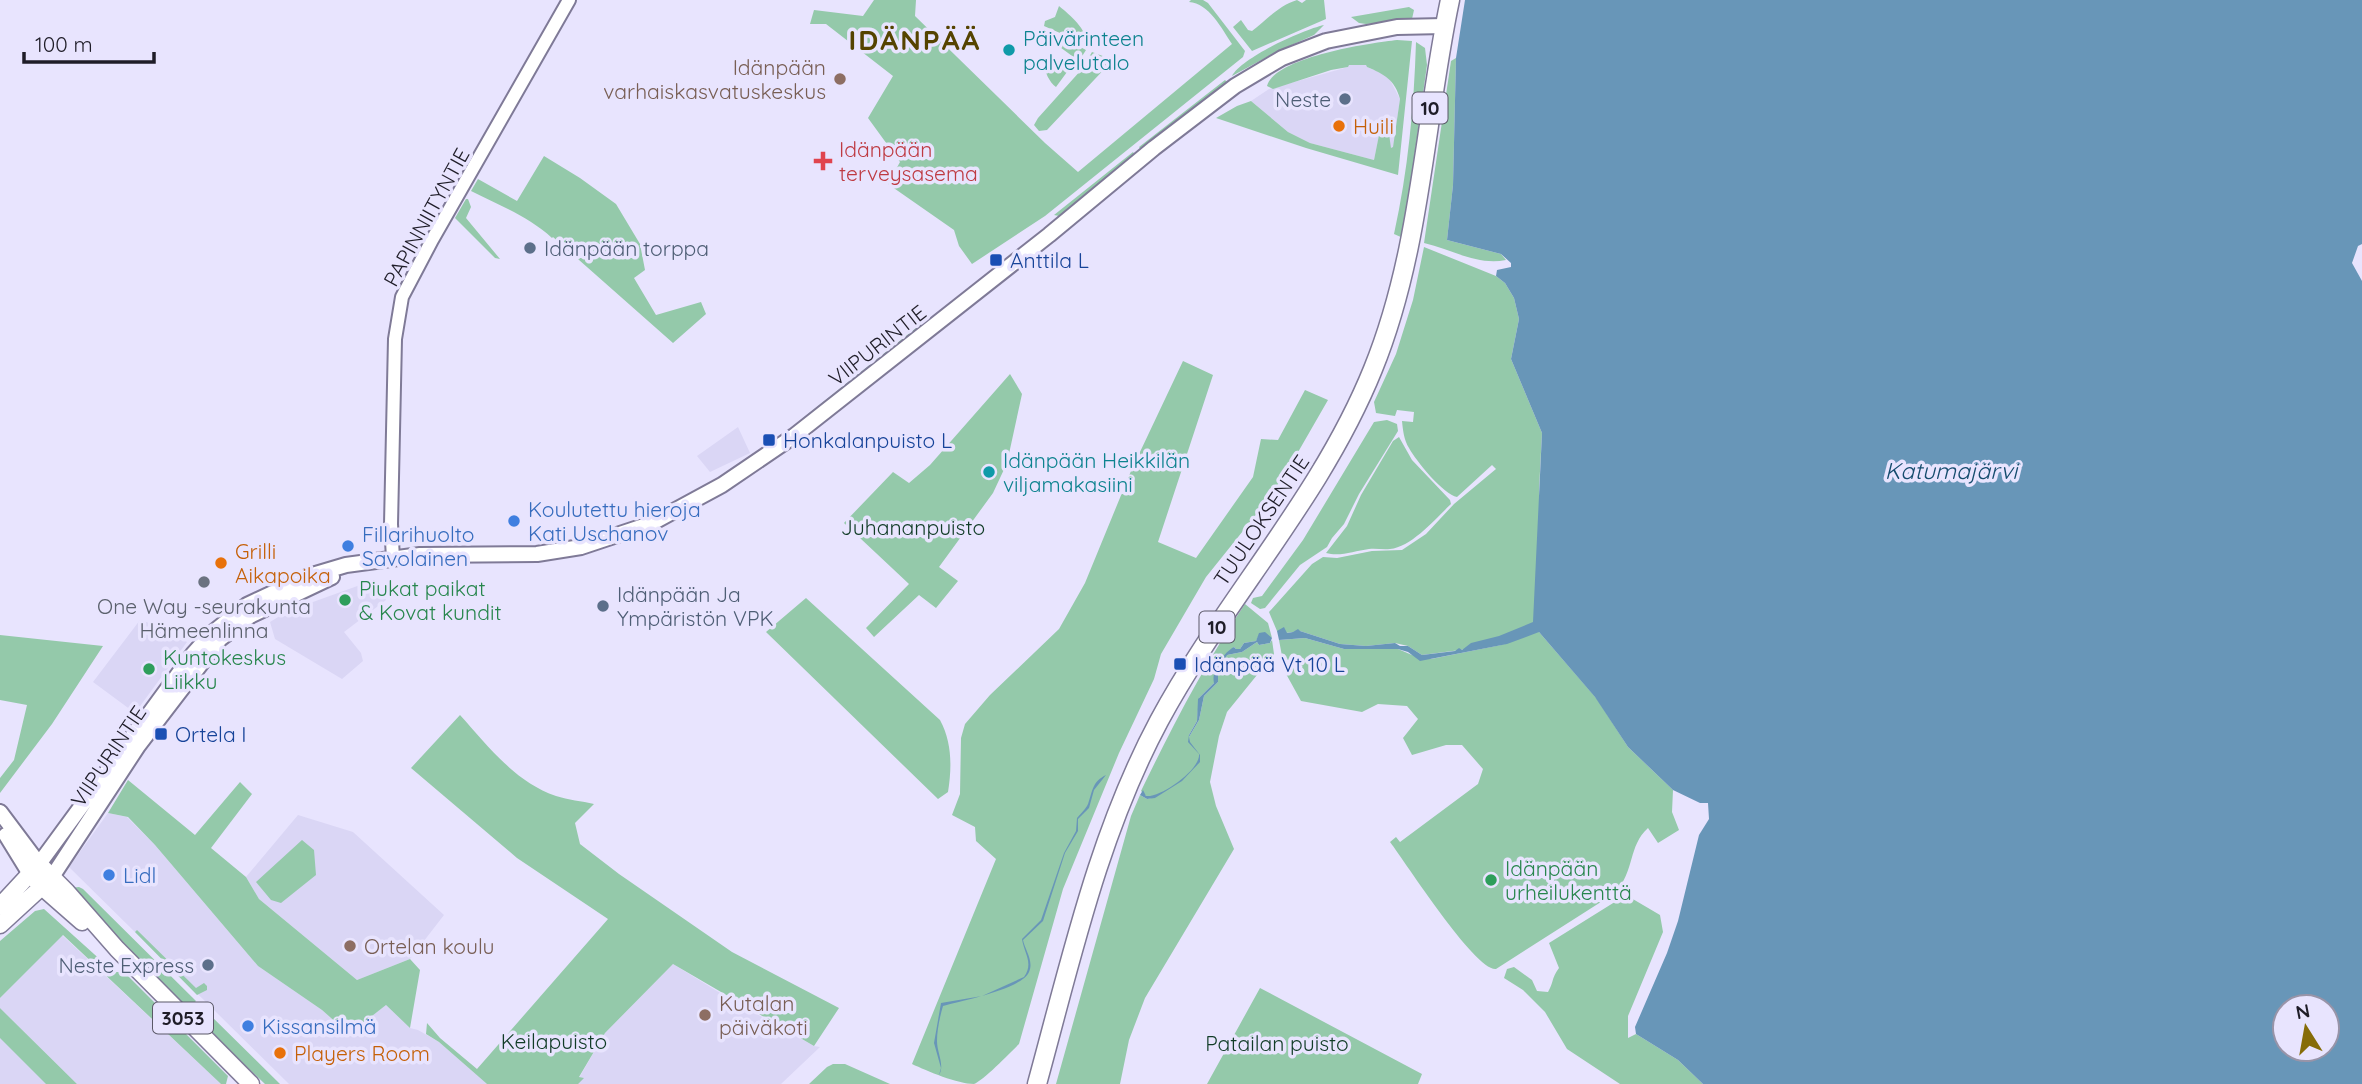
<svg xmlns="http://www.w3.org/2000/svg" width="2362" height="1084" viewBox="0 0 2362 1084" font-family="Quicksand,sans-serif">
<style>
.built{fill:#dad6f5}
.green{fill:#94c9aa}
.water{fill:#6896b8;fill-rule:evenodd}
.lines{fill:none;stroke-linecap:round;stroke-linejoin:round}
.tertiary-casing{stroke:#7f7a97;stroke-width:16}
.secondary-casing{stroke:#7f7a97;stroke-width:18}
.primary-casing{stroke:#7f7a97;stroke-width:19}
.trunk-casing{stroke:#7f7a97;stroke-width:21}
.tertiary{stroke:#fff;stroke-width:12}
.secondary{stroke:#fff;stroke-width:14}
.primary{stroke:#fff;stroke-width:16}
.trunk{stroke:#fff;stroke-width:18}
.culture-dot{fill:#0f9aa8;stroke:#e8e4fe;stroke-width:2.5}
.education-dot{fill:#8d6e63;stroke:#e8e4fe;stroke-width:2.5}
.service-dot{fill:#5c6f8a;stroke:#e8e4fe;stroke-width:2.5}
.food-dot{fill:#e8710a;stroke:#e8e4fe;stroke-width:2.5}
.health-dot{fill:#e0444e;stroke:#e8e4fe;stroke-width:2.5}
.transit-dot{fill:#1a4fb4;stroke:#e8e4fe;stroke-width:2.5}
.shop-dot{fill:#3f7fe0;stroke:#e8e4fe;stroke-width:2.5}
.worship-dot{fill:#6b7280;stroke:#e8e4fe;stroke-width:2.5}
.leisure-dot{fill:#2e9e5b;stroke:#e8e4fe;stroke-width:2.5}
.labels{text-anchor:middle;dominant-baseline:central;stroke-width:7;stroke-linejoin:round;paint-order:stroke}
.shield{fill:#e8e4fe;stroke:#5b5968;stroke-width:2}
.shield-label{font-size:19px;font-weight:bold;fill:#1f1d28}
.culture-label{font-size:21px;fill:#0d838f;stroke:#e8e4fe;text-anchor:start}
.education-label{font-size:21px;fill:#785e54;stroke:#e8e4fe;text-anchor:start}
.service-label{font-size:21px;fill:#4e5e75;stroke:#e8e4fe;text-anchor:end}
.food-label{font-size:21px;fill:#c56008;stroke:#e8e4fe;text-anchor:start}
.health-label{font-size:21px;fill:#be3a42;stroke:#e8e4fe;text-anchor:start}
.street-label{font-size:21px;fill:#1f1d28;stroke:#e8e4fe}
.transit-label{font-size:21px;fill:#164399;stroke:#e8e4fe;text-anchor:start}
.shop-label{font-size:21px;fill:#366cbe;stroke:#e8e4fe;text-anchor:start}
.park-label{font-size:21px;fill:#113c27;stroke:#e8e4fe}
.leisure-label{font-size:21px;fill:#27864d;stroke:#e8e4fe;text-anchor:start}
.worship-label{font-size:21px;fill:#5b616d;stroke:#e8e4fe}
.water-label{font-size:23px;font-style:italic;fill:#154c6e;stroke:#e8e4fe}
.district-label{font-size:28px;font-weight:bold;letter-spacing:2px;fill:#554300;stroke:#e8e4fe}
</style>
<rect width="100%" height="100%" fill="#e8e4fe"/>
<path class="built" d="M1366,64L1367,67L1388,76L1400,99L1393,148H1391L1381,126L1374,160L1310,143L1288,132L1251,101L1269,89L1348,67V65Z
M738,427L750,453L710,472L697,456Z
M374,580L386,600L344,632L361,653L363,661L342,679L275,639L270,622L288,611Z
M140,620L164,628L187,642L135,713L93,682Z
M108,813L127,817L155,845L258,966L322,1010L348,1034L386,1005L410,1028L418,1030L439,1042L487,1084H289L69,867Z
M298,815L353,832L444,915L410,959L357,980L259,899L246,877Z
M62,935L221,1084H77L6,1014H0H5L0,1008V998Z
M673,964L730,999L814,1046L820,1047L781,1084H573L579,1078L605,1033Z
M0,1035L47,1084H0Z"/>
<path class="green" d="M874,0H916L915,16L1045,143L1078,172L1232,44C1222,29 1209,3 1189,2L1191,0H1203L1208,3L1245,51L1243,57L1045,216L972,264L959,246L954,230L888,184L900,162L868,118L893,76L826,24H810L814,10L863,16Z
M1297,0L1302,3L1306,0H1324L1326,19L1252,51L1233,27L1241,20L1248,30L1252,31C1268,19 1278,6 1297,0Z
M1059,6C1071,16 1086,28 1087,44L1073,38L1069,30L1060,33L1044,26L1045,21L1055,17Z
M1409,7L1414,10L1412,19L1409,20L1366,24L1359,23L1351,17Z
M1324,25L1314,35L1276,52L1232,76C1241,58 1302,30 1324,25Z
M1043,30L1058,37L1059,42L1064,45L1071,42L1086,50L1079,61L1042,34Z
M1397,40L1412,41L1398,175L1306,148L1216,118L1237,106L1251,101L1288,132L1310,143L1374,160L1381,125L1389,134L1391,148L1393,147L1400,99C1395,80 1384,74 1367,67L1366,65H1349L1348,67L1331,70L1273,89L1267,86C1275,57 1370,43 1397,40Z
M1416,42L1425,48L1427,65L1403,238L1394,234C1408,171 1414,107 1416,42Z
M1092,52L1108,58L1110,63L1047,130L1039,131L1034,125L1038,118L1082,69Z
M1046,56L1067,72L1056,87C1047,80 1042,66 1046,56Z
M1456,58L1453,185L1447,240L1501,254L1506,260C1477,266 1451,249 1424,243L1451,61Z
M1225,80L1227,82L1141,150L1139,147Z
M1133,152L1135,155L1059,216L1054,215Z
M544,156L580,178L616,204L640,244L645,270L634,278L656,315L701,302L706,314L673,343L553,237L552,238C529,217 499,205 471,191L478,179L517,201Z
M466,199H468L471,207L466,218L500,259L495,258L455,218Z
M1424,247L1496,276L1505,283L1514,298L1519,319L1511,359L1542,433L1539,490V632L1597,699L1628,747L1673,790L1672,812L1679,830L1658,843L1648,828C1628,846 1635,871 1615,893L1496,969C1475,971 1406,863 1390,842L1396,837L1400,842L1478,784L1483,769L1462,745H1446L1412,755L1403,738L1418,719L1407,706L1378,704L1362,712L1301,701L1285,672L1279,640L1305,638L1344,649H1398L1412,655L1431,659L1506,644L1422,655L1408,646L1395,643L1366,646L1340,644L1300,631L1286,633L1277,631L1269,612L1312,564L1323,557L1337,558L1372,551L1402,550L1426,534L1454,504L1496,469L1492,465L1457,497C1444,495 1416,461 1409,448C1404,440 1403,431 1402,421L1413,422L1414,412L1397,410L1395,416L1376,413L1374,402L1396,354L1413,300Z
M921,324L922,326L804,420L803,418Z
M1183,361L1213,375L1158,542L1196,558L1253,477L1261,439L1278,440L1305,390L1328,400L1286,473L1263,506L1206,577L1161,654L1154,679L1119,753L1063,889L1019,1044C1011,1052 983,1081 974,1084C958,1084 927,1071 912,1064L996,859L976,841L975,827L952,815L960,794L961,738L965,724L990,695L1059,629L1085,583L1131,471Z
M1010,374L1022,394L1007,463L993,493L939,567L958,581L936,608L919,595L874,637L866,628L909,584L844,523L893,472L909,483L930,465Z
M1387,420L1397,424L1398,431L1359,494L1344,524L1332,538L1327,547L1300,565L1265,608L1260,609L1251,603L1253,598L1262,596L1303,540L1374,422Z
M1399,437L1412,460L1450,500L1451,504C1436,518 1412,547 1390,549C1383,550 1376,548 1369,549C1354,551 1340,557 1326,553L1347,526L1361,495L1393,441Z
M806,598L940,720C952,742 952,767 948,792L938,799L766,632Z
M1245,604L1268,623L1272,638L1266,635H1259L1256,641L1244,643L1240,649H1236L1234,647L1217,667L1214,683L1199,698L1197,721L1189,735V737L1199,720L1204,696L1218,682V671L1227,655L1242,652L1257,642L1259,645L1270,643L1272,640L1274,654L1227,712L1219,736L1210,782L1216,806L1234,849L1145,998L1129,1040L1120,1084H1056L1131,816L1140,795L1147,799L1156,797L1146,796L1141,791C1172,727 1205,663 1245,604Z
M0,635L103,646L52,724L0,793V778L14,760L27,705L0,700Z
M460,715C489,747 514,781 556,796C568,800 582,801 594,804L575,823L580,844L619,874L732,952L839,1008L814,1046L673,964L605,1033L579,1077L584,1078L578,1084H487L439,1042L426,1034L427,1023L440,1038L477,1069L608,919L517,858L411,768Z
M128,780L195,835L240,782L252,794L211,848L246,877L259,899L357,980L410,959L420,970L410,1028L386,1005L349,1034L322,1010L258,966L155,845L128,817L108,813Z
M302,840L314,850L316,875L281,903L271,900L256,882Z
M79,887L83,889L196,1001L193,1004L184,1005L70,888Z
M1626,895L1660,915L1663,932L1628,1016V1038L1636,1034L1678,1060L1703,1084H1620L1567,1049L1545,1012L1523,990L1504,978L1507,969L1514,967L1532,980L1537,991L1548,992C1554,982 1551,979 1559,968L1549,943Z
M44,909L114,972H124L228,1076L226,1084H221L63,935L0,998V941L35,911Z
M137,930L196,988L204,983L207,986V990L197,995L135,932Z
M1260,988L1422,1074L1418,1084H1207Z
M0,1008L6,1014L77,1084H46L0,1038Z
M207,1012L280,1084H265L208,1030L204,1021Z
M833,1064H845L890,1084H809L827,1067Z"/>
<path class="water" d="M1465,0H2362V244L2358,246L2352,263L2362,281V1084H1703L1678,1060L1636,1034L1635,1027L1667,953L1678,921L1699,835L1709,819L1708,803H1700L1673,790L1628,747L1595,697L1539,632L1507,644L1420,661L1408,652L1398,649H1344L1305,638L1279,640L1277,631L1284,627L1287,633L1293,632L1298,629L1300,631L1340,644L1366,646L1395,643L1400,646H1408L1422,655L1455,651L1459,648L1462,650L1471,643L1499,636L1533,622L1542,433L1511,359L1519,319L1514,298L1505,283L1496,276L1497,270L1511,267V263L1501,254L1447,240L1453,185L1456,58ZM2285,1007H2327V1049H2285Z
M1265,632L1272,638L1270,643L1259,645L1257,642L1242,652L1227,655L1218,671V682L1204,696L1199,720L1189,737L1190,742L1200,755V762L1182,781L1155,798L1147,799L1140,795L1143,790L1146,796C1161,798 1201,769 1199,754L1188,742L1189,735L1197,721L1198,699L1214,683C1211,671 1223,653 1234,647L1236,649H1240L1244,643L1256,641L1259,633Z
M1106,775L1094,790L1089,808L1078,819V831L1065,853L1043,921L1023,940C1025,950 1034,961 1029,972C1022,989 961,1001 943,1006C940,1016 937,1030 937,1041C937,1053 945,1065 939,1075L941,1068L934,1043L941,1003L982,996L1024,977C1034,963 1024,953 1022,939L1041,920L1064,853L1076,831L1077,818C1081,813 1086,809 1088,804C1093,790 1092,782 1106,775Z"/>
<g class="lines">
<defs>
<path id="tertiary" d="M393,558L391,524L395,339L402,297L432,240L569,0"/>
<path id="secondary" d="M0,812L39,864L193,654L211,634L247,605L309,576L346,565L420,555L537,554L581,547L650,524L722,485L794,436L1049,235L1154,148L1235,86L1282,58L1326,41L1397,27L1444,26
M6,835L30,874
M52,877L138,746L220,639L250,616L332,577"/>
<path id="primary" d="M30,874L42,887L82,922
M0,906L39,864L67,892L117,949L251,1084
M0,925L48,881"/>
<path id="trunk" d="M1037,1084C1071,960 1098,835 1159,721C1224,600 1321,498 1373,369C1421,251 1424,123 1450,0"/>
</defs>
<use href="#tertiary" class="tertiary-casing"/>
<use href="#secondary" class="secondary-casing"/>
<use href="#primary" class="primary-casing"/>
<use href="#trunk" class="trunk-casing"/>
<use href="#tertiary" class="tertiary"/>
<use href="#secondary" class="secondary"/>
<use href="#primary" class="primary"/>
<use href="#trunk" class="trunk"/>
</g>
<g class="culture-dot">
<circle cx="1009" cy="50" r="7"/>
<circle cx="989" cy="472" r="7"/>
</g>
<g class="education-dot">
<circle cx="840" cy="79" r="7"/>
<circle cx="350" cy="946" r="7"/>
<circle cx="705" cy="1015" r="7"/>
</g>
<g class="service-dot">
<circle cx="1345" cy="99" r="7"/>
<circle cx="530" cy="248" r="7"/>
<circle cx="603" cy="606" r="7"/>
<circle cx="208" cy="965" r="7"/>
</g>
<g class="food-dot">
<circle cx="1339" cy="126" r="7"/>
<circle cx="221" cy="563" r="7"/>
<circle cx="280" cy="1053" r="7"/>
</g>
<path class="health-dot" d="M819.5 150.5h7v7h7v7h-7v7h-7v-7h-7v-7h7z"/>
<g class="transit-dot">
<rect x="989" y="253" width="14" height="14" rx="3.5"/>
<rect x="762" y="433" width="14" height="14" rx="3.5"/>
<rect x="1173" y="657" width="14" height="14" rx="3.5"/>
<rect x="154" y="727" width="14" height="14" rx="3.5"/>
</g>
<g class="shop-dot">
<circle cx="514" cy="521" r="7"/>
<circle cx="348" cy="546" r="7"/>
<circle cx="109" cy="875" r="7"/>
<circle cx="248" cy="1026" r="7"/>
</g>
<circle class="worship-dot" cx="204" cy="582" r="7"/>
<g class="leisure-dot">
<circle cx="345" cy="600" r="7"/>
<circle cx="149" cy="669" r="7"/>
<circle cx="1491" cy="880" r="7"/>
</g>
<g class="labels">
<g class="shield">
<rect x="1412.5" y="92.5" width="35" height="31" rx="5"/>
<rect x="1199.5" y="611.5" width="35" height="31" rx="5"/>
<rect x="153" y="1002.5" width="60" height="31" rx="5"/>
</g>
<g class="shield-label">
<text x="1430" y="108">10</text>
<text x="1217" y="627">10</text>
<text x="183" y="1018">3053</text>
</g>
<g class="culture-label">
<text x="1023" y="38">Päivärinteen<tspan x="1023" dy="24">palvelutalo</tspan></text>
<text x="1003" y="460">Idänpään Heikkilän<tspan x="1003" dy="24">viljamakasiini</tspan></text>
</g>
<g class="education-label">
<text x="826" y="67" text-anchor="end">Idänpään<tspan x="826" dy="24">varhaiskasvatuskeskus</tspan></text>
<text x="364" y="946">Ortelan koulu</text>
<text x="719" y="1003">Kutalan<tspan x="719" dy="24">päiväkoti</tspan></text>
</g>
<g class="service-label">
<text x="1331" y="99">Neste</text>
<text x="544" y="248" text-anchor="start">Idänpään torppa</text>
<text x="617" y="594" text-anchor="start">Idänpään Ja<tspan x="617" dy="24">Ympäristön VPK</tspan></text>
<text x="194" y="965">Neste Express</text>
</g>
<g class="food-label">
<text x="1353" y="126">Huili</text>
<text x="235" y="551">Grilli<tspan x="235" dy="24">Aikapoika</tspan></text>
<text x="294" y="1053">Players Room</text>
</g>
<g class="health-label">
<text x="839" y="149">Idänpään<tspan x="839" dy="24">terveysasema</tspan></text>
</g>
<g class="street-label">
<text transform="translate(426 217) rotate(-61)">PAPINNIITYNTIE</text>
<text transform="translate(877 345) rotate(-38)">VIIPURINTIE</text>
<text transform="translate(1261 520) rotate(-56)">TUULOKSENTIE</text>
<text transform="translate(108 756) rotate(-56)">VIIPURINTIE</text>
</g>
<g class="transit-label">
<text x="1010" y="260">Anttila L</text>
<text x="783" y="440">Honkalanpuisto L</text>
<text x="1194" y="664">Idänpää Vt 10 L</text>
<text x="175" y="734">Ortela I</text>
</g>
<g class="shop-label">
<text x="528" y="509">Koulutettu hieroja<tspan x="528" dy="24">Kati Uschanov</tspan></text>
<text x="362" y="534">Fillarihuolto<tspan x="362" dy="24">Savolainen</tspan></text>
<text x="123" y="875">Lidl</text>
<text x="262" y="1026">Kissansilmä</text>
</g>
<g class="park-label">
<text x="913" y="527">Juhananpuisto</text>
<text x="554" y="1041">Keilapuisto</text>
<text x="1277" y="1043">Patailan puisto</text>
</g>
<g class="leisure-label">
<text x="359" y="588">Piukat paikat<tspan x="359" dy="24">&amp; Kovat kundit</tspan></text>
<text x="163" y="657">Kuntokeskus<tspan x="163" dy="24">Liikku</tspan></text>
<text x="1505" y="868">Idänpään<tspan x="1505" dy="24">urheilukenttä</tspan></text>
</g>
<g class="worship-label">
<text x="204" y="606">One Way -seurakunta<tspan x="204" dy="24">Hämeenlinna</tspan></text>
</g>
<g class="water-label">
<text x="1951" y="470">Katumajärvi</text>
</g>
<g class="district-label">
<text x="915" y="39">IDÄNPÄÄ</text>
</g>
</g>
<g transform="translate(2306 1028) rotate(349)"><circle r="33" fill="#e8e4fe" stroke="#9894a8" stroke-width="2"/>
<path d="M0-5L12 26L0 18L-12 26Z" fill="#866c09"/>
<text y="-10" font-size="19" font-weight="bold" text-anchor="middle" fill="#1f1d28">N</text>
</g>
<path d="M24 52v10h130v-10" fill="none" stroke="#1f1d28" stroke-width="3.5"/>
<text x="35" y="52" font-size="21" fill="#1f1d28" stroke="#e8e4fe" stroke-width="5" paint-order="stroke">100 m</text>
</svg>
